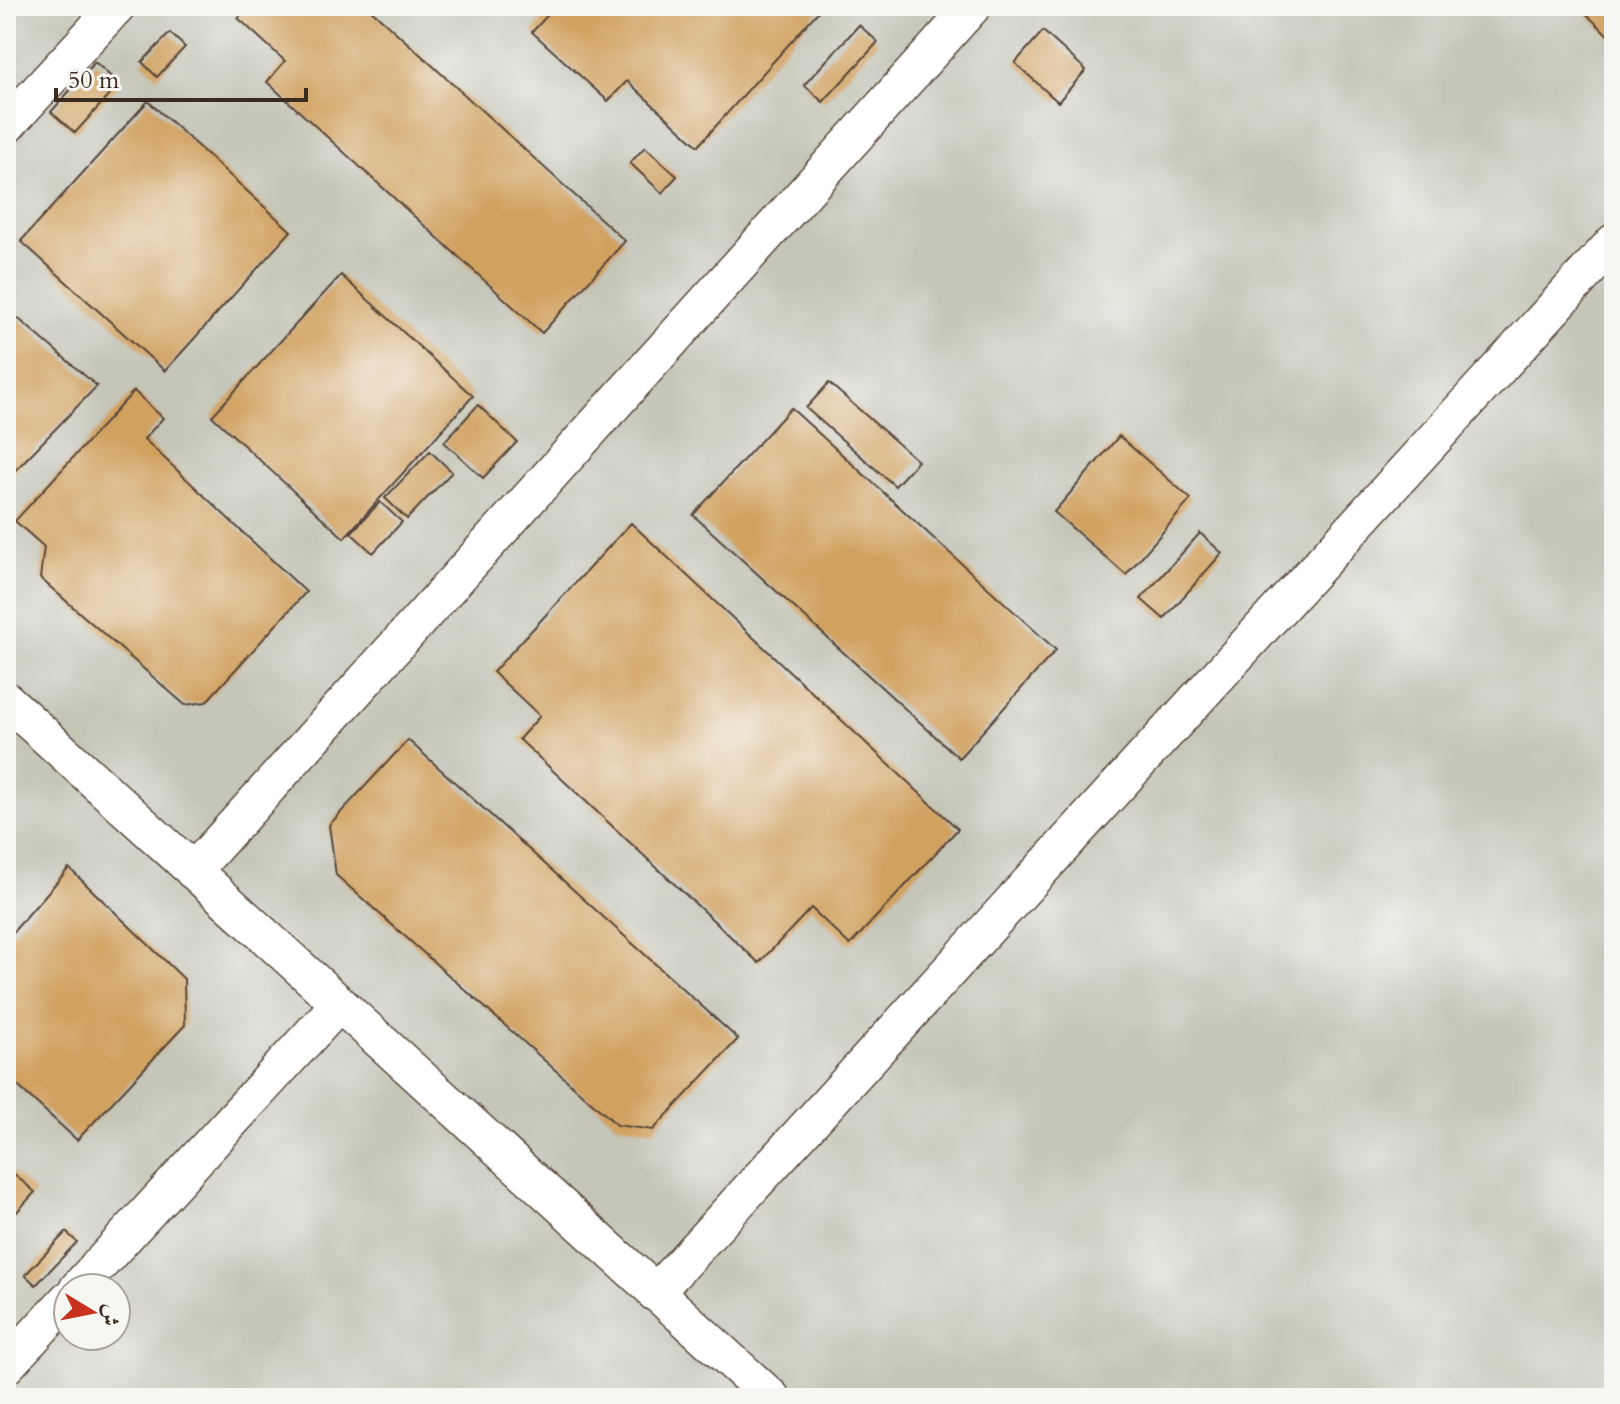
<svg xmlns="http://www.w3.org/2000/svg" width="1620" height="1404" viewBox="0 0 1620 1404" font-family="Cardo,Amiri,serif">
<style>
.industrial{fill:#c5c5b8;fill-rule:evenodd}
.building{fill:#d1a160}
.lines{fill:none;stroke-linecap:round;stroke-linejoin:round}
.minor-casing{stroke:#574639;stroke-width:39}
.minor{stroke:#fff;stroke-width:36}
</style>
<rect width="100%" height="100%" fill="#f6f6f2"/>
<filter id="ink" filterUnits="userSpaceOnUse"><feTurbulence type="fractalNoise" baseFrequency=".0125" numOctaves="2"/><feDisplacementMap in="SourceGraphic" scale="16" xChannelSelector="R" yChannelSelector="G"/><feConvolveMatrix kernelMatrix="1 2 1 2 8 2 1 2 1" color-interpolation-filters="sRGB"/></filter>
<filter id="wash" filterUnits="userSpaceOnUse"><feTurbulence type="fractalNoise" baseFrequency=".006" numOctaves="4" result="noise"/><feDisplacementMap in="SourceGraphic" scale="32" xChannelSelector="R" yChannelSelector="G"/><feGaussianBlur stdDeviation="1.8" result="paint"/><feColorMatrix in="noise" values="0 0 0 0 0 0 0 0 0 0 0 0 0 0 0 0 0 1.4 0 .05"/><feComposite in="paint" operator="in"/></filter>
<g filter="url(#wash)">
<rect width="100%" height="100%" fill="#f3e8d4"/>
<path class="industrial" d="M6,6H1614V1398H6ZM68,1288H116V1336H68Z"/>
<g id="blocks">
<path class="building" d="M249,6H329L332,9L335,6H367L625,241L542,333L267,82L285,61L238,18Z
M556,6H823L698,146L627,81L608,101L532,32Z
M1578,6H1614V41Z
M859,25L878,42L823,102L804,85Z
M1043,31L1086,70L1058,102L1015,63Z
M170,33L185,47L157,77L142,62Z
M95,62L119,84L75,133L51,112Z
M148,101L291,231L165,371L21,241Z
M645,147L677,176L662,193L630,163Z
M341,275L473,396L344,538L212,416Z
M6,308L97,386L6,480Z
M829,383L918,461L895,486L806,408Z
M134,391L163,418L144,439L306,592L206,702L185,705L40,578L44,547L15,521Z
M478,405L517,442L483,478L444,442Z
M791,408L1056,650L959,758L693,515Z
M1119,436L1191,499L1126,575L1054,512Z
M430,451L452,472L407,519L385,498Z
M380,502L402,522L373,553L351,533Z
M631,523L958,829L850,945L811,908L759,963L519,739L540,716L493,672Z
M1200,533L1222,553L1164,619L1141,599Z
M408,740L738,1039L653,1130L617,1125L336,875L329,825Z
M69,868L184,979L185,1025L77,1140L6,1075V940Z
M6,1167L35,1192L6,1224Z
M66,1232L77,1242L36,1285L25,1275Z"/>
</g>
</g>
<g filter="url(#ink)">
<use href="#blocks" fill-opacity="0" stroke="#574639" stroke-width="2"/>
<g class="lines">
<defs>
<path id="minor" d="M6,126L117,6
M6,700L772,1398
M193,871L973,6
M78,1288L339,1004
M655,1293L1614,242
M6,1366L68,1299"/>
</defs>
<use href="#minor" class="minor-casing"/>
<use href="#minor" class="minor"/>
</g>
</g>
<rect width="1620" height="1404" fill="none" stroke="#f6f6f2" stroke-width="32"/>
<g transform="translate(92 1312) rotate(100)"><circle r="38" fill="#f6f6f2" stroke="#aba49d" stroke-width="2"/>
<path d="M0-6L14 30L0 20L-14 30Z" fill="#c8321e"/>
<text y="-12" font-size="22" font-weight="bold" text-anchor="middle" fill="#3b2a1e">ش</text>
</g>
<path d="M56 88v12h250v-12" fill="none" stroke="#3b2a1e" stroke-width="4"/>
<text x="68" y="88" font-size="24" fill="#3b2a1e" stroke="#f6f6f2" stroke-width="6" paint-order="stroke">50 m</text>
</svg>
